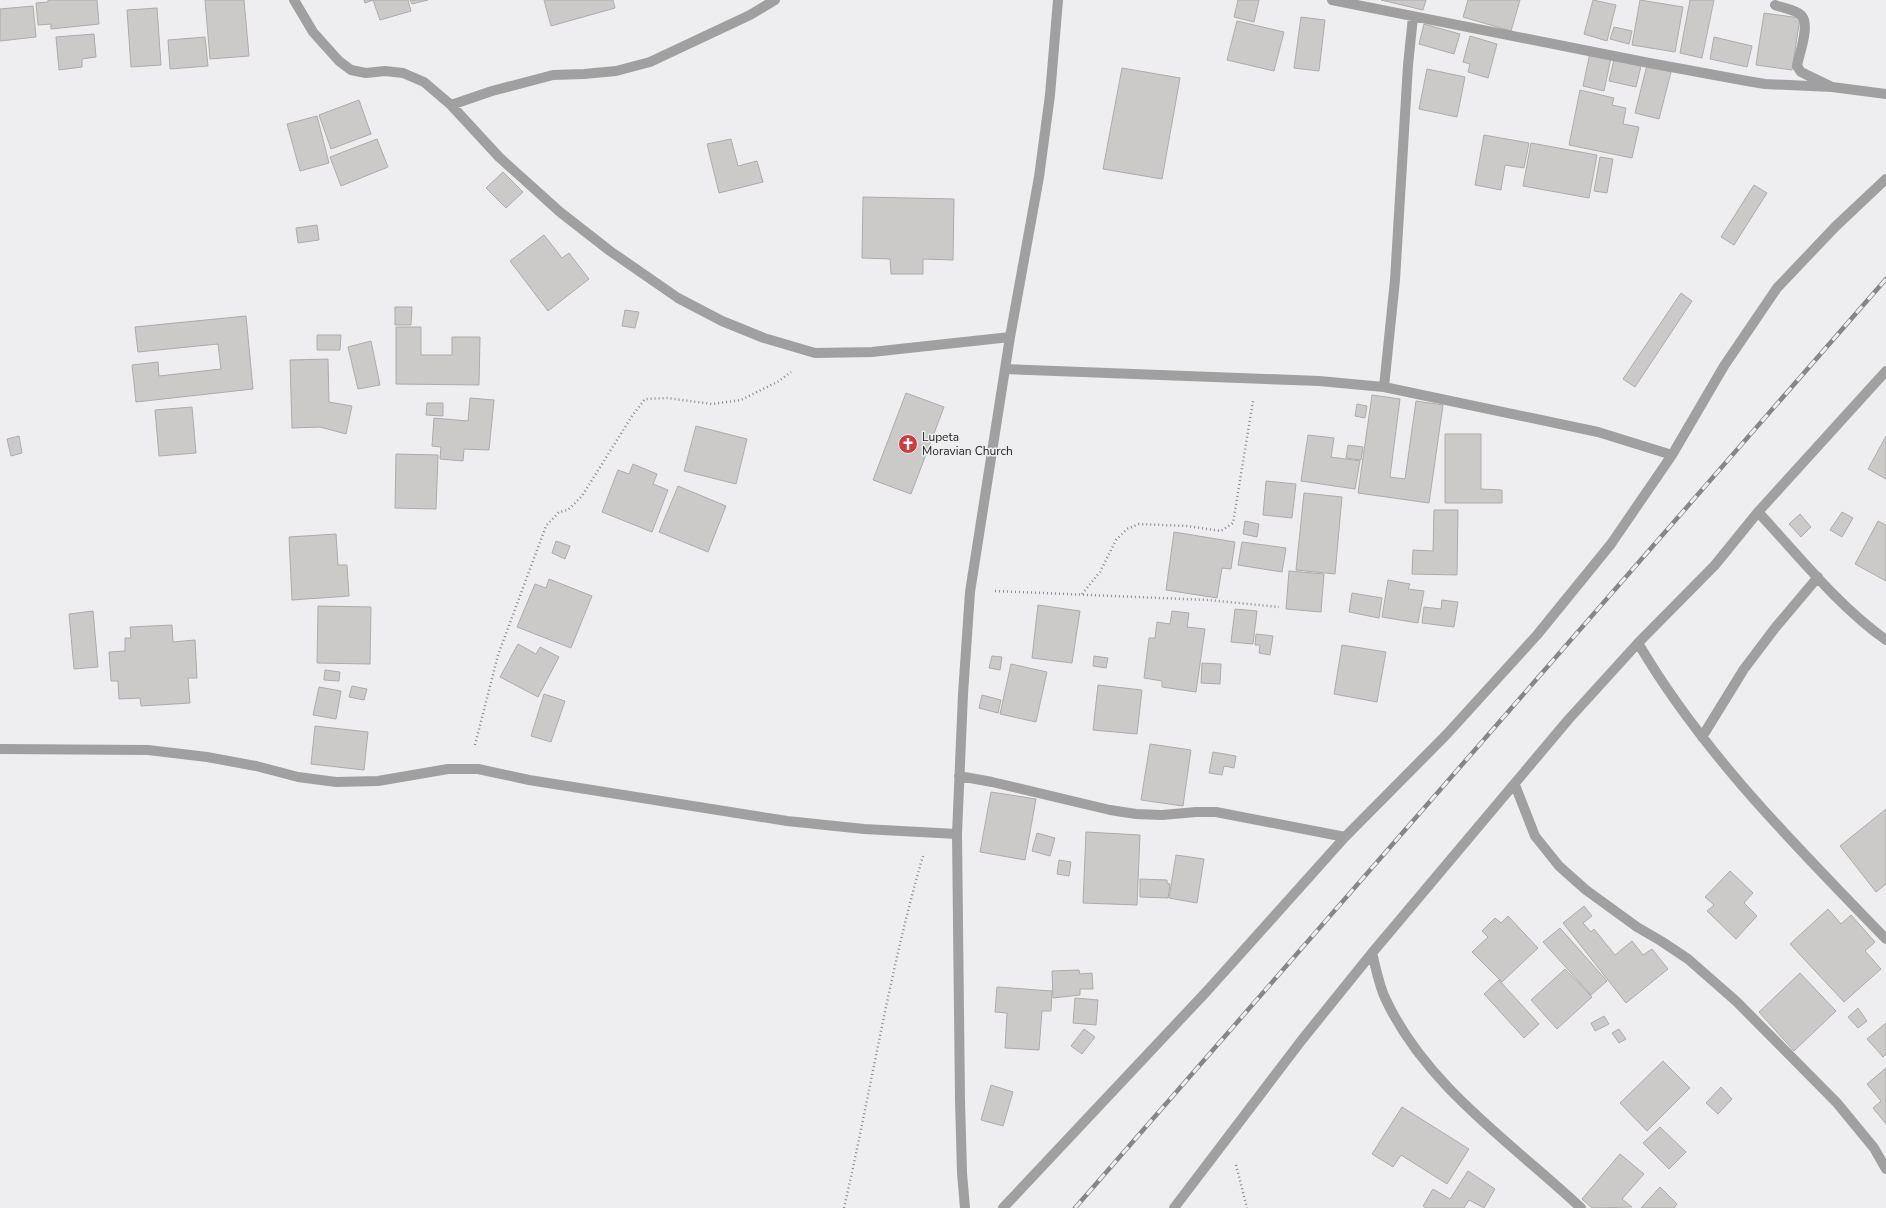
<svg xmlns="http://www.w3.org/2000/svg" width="1886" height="1208" viewBox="0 0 1886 1208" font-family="'Nunito Sans',sans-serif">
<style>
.building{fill:#cccac8;stroke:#aeacaa}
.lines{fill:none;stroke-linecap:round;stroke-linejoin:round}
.path{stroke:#8b8b8c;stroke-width:2.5;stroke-dasharray:1 3;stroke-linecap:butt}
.minor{stroke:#a1a0a0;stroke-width:10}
.rail-casing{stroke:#868687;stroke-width:4.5}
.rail{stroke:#eeeef0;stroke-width:3;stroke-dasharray:9;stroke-linecap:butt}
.labels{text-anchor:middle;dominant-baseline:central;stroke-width:3;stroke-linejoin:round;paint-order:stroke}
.poi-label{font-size:12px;fill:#252525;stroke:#eeeef0;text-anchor:start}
</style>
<rect width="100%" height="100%" fill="#eeeef0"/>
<path class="building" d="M48,0H97L99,24L51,29V24L38,25L36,3L48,2Z
M205,0H244L249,56L210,59Z
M364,0H408L411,11L380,20L373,0L365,3Z
M410,0H428L412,4Z
M544,0H613L615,8L551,26Z
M1238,0H1259L1254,22L1234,17Z
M1381,0H1426L1423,10Z
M1468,0H1520L1511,31L1463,17Z
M1593,0L1616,5L1607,41L1584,34Z
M1640,0L1683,7L1675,52L1632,45Z
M1690,0H1714L1702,58L1680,53Z
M33,6L36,37L0,41V9Z
M157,8L161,65L131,67L127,10Z
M1764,13L1800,18L1792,70L1756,65Z
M1301,17L1325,20L1319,71L1294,68Z
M1237,21L1284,32L1274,71L1227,60Z
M1424,24L1460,34L1454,54L1419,44Z
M1614,27L1632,31L1629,44L1610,39Z
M94,34L96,57L82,59V67L59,70L56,37Z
M1470,36L1497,44L1488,78L1468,72L1470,64L1463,62Z
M205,37L208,66L170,69L168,40Z
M1714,37L1752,46L1747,67L1710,59Z
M1590,53L1611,58L1604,91L1583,86Z
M1614,60L1641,66L1636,87L1609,81Z
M1647,65L1671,72L1659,119L1635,113Z
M1122,68L1180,78L1162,179L1103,169Z
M1427,69L1465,77L1457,117L1419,109Z
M1580,90L1614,98L1612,105L1626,108L1623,124L1639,127L1632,158L1569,145Z
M359,100L371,134L331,149L319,115Z
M317,116L329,163L300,171L287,124Z
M1484,135L1529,143L1524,168L1505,165L1501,190L1475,185Z
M377,139L388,167L341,186L330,157Z
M731,139L738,166L757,161L763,182L719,193L707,144Z
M1531,143L1597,155L1589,198L1523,186Z
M1600,157L1613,159L1607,193L1594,191Z
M503,172L523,192L506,208L486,188Z
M1754,185L1767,193L1734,245L1721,237Z
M863,197L954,199L953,260L923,259V274H891L890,259L862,258Z
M317,225L319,240L298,243L296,228Z
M544,235L562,258L569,253L589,279L548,311L510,261Z
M1681,293L1692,301L1635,387L1623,379Z
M395,307H412L411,325H395Z
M625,310L639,312L635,328L622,326Z
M246,316L253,389L136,402L132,365L158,362L159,376L221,369L218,344L138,352L135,327Z
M396,327H421V355H452V337H480L479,385L396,384Z
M317,335H341L340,350H317Z
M371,341L380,385L358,389L348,347Z
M328,359L329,402L352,406L346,434L320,427L292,428L290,360Z
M906,393L944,407L911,494L873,480Z
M1372,395L1400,399L1390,477L1405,479L1416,401L1443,405L1429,503L1358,493Z
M470,398L494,400L489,450L464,449L463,461L440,459L441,447L432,446L434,418L468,421Z
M427,403H443V416L426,415Z
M1357,404L1367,406L1365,418L1355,416Z
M192,407L196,453L159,456L155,410Z
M696,426L747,439L736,484L684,471Z
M1445,434H1481V489L1502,490V503H1445Z
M1308,435L1334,438L1331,457L1360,461L1355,489L1301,481Z
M19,436L22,453L11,456L7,439Z
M1886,436V479L1868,469Z
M1348,445L1363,447L1361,460L1346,458Z
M396,454L438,455L436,509L395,508Z
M633,464L657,474L653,484L668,490L652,532L602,512L618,470L629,474Z
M1266,481L1296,484L1292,518L1263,515Z
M678,486L726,506L708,552L659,532Z
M1304,493L1342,497L1335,574L1296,570Z
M1434,510H1458L1457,575L1412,574L1413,550L1433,551Z
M1842,512L1853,518L1842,537L1830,530Z
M1800,514L1811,527L1801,537L1789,524Z
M1245,521L1259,524L1257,537L1243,534Z
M1878,521L1886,525V581L1855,564Z
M1174,532L1235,542L1231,569L1222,568L1217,598L1166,590Z
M336,534L338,565H347L349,596L292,600L289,537Z
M556,541L570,546L565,559L552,553Z
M1242,542L1286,548L1282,572L1238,565Z
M1289,571L1324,574L1321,612L1286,609Z
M549,579L592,596L571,648L517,627L535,584L546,588Z
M1388,580L1410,584L1408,589L1424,591L1418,623L1382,617Z
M1352,593L1382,598L1379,618L1349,612Z
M1442,600L1458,602L1454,627L1422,623L1424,607L1441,609Z
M1038,605L1080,611L1072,663L1032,658Z
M318,606L371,607L370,664L317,663Z
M1235,609L1257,611L1253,644L1231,642Z
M93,611L98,667L74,669L69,614Z
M1172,611L1189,613L1187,627L1205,629L1196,692L1162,687V681L1144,678L1149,638H1155L1157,622L1170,624Z
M172,625L173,642L195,640L197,678H188L190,703L141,706L140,698L119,699L118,681H111L109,652L125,651V638H131L130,627Z
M1256,634L1273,636L1270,655L1259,653L1260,645H1255Z
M518,644L536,654L540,647L559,657L538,697L500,677Z
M1342,645L1386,652L1377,702L1334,694Z
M992,656L1002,657L1000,670L989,668Z
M1094,656L1108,658L1106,668L1093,666Z
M1202,663L1221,664L1220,684L1201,683Z
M1011,664L1047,672L1036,722L1000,714Z
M325,670L340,672L339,681L324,680Z
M1098,685L1142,690L1137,734L1093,730Z
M352,686L367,689L364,700L349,697Z
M319,687L341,691L336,719L313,715Z
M544,694L565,701L551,742L531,736Z
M982,695L1001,700L998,713L979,708Z
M315,726L368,732L364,770L311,764Z
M1150,744L1191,750L1183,806L1141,800Z
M1213,752L1236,756L1234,768L1224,766L1222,775L1209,773Z
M991,792L1036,799L1025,860L980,852Z
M1886,809V884L1876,892L1840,846Z
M1086,832L1140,835L1137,905L1083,903Z
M1037,833L1055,838L1050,856L1032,851Z
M1176,855L1204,859L1197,903L1169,898Z
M1059,860L1071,862L1069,876L1057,874Z
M1730,871L1753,893L1744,903L1757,916L1736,939L1707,911L1714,905L1705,897Z
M1140,879L1167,880V883L1170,884L1168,898L1140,897Z
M1584,906L1592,916L1583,923L1591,932L1594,929L1615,955L1632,941L1643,955L1652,949L1668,969L1626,1003L1563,923Z
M1828,909L1841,924L1851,915L1875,942L1865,951L1881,969L1844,1002L1790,944Z
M1508,916L1538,948L1502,982L1472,952L1488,937L1482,931L1495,918L1501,923Z
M1560,928L1607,981L1591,995L1543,942Z
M1565,969L1592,997L1557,1029L1531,1000Z
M1079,970L1080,974L1092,973L1093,989H1080V995L1053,998L1052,971Z
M1800,973L1836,1011L1794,1051L1759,1012Z
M1499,980L1539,1024L1524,1038L1484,994Z
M997,987L1052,991L1051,1011H1042L1039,1050L1005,1048L1007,1013L995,1012Z
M1075,998L1098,1000L1096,1025L1073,1023Z
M1858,1008L1867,1021L1858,1028L1848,1017Z
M1604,1016L1609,1024L1595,1031L1591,1023Z
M1886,1023V1054L1883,1057L1867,1039Z
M1084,1029L1095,1037L1082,1054L1071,1046Z
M1619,1029L1626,1039L1619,1043L1612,1033Z
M1663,1061L1690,1088L1647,1131L1620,1103Z
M1886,1068V1124L1873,1108L1881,1101L1867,1084Z
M991,1085L1013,1092L1003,1126L981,1120Z
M1721,1087L1732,1099L1718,1114L1706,1103Z
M1402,1107L1469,1149L1447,1184L1401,1155L1393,1167L1372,1154Z
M1660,1127L1686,1152L1669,1169L1643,1143Z
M1620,1154L1644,1174L1622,1199L1632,1207L1592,1208L1582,1199Z
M1468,1171L1495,1189L1484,1208L1469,1200L1464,1208H1426L1423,1206L1433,1189L1450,1199Z
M1660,1187L1677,1204L1674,1208H1641Z"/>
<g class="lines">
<path class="path" d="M995,591L1208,600L1279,607
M1082,594L1100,572L1116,540L1127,529L1139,524L1187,526L1221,531L1233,523L1253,401
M475,745L498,655L546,526L559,512L568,510L582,496L632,416L645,399L667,398L712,404L741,400L779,381L791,372
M1236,1165L1247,1208
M844,1208C871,1091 889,972 923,856"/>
<path class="minor" d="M294,0L313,32L339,61L351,70L366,73L385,71L403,73L424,82L451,105L499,157L560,212L610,251L678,298L722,321L764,338L815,353L872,352L1010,337
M1332,0L1644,62L1747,81L1765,84L1832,87
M1775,5C1783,8 1796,10 1801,15C1811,24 1799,54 1797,66L1801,72L1832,87L1886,94
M451,105L492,91L553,75L584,74L616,71L650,62L750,15L775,0
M1005,369L1319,381L1384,387L1598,432L1672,455
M1384,387L1395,280L1408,65L1413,17
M1758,512C1799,556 1837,605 1886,640
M1638,643C1704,755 1796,846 1886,939
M1702,737L1744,669L1775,628L1818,577
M0,749L148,750L207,757L256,766L298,777L336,782L378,781L448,769H478L529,780L787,821L864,829L957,834
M959,776L992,782L1110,810L1136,814L1162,815L1196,812H1216L1345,837
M1515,785L1535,836L1559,866L1586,890L1637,927L1661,941L1688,959L1737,1002L1837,1103L1874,1148L1886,1169
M1372,953C1376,968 1379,986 1386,1000C1427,1087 1513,1144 1581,1208
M965,1208L962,1173L960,1100L957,834L963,694L970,592L1010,337L1039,177L1050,95L1058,0
M1003,1208L1207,991L1345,837L1447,734L1537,635L1611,544L1672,455L1724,366L1777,288L1835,227L1886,179
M1174,1208L1301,1041L1372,953L1568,720L1638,643L1715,565L1758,512L1886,371"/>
<defs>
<path id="rail" d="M1075,1208L1886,279"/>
</defs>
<use href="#rail" class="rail-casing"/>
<use href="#rail" class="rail"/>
</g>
<defs>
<symbol id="church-disc" viewBox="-11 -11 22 22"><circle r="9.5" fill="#cb3c45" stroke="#eeeef0"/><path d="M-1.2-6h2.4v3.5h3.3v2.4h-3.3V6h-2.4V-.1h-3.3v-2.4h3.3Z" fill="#fff"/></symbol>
</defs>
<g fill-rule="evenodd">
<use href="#church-disc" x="897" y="433" width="22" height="22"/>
</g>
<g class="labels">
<g class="poi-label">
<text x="922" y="437">Lupeta<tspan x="922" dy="14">Moravian Church</tspan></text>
</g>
</g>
</svg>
